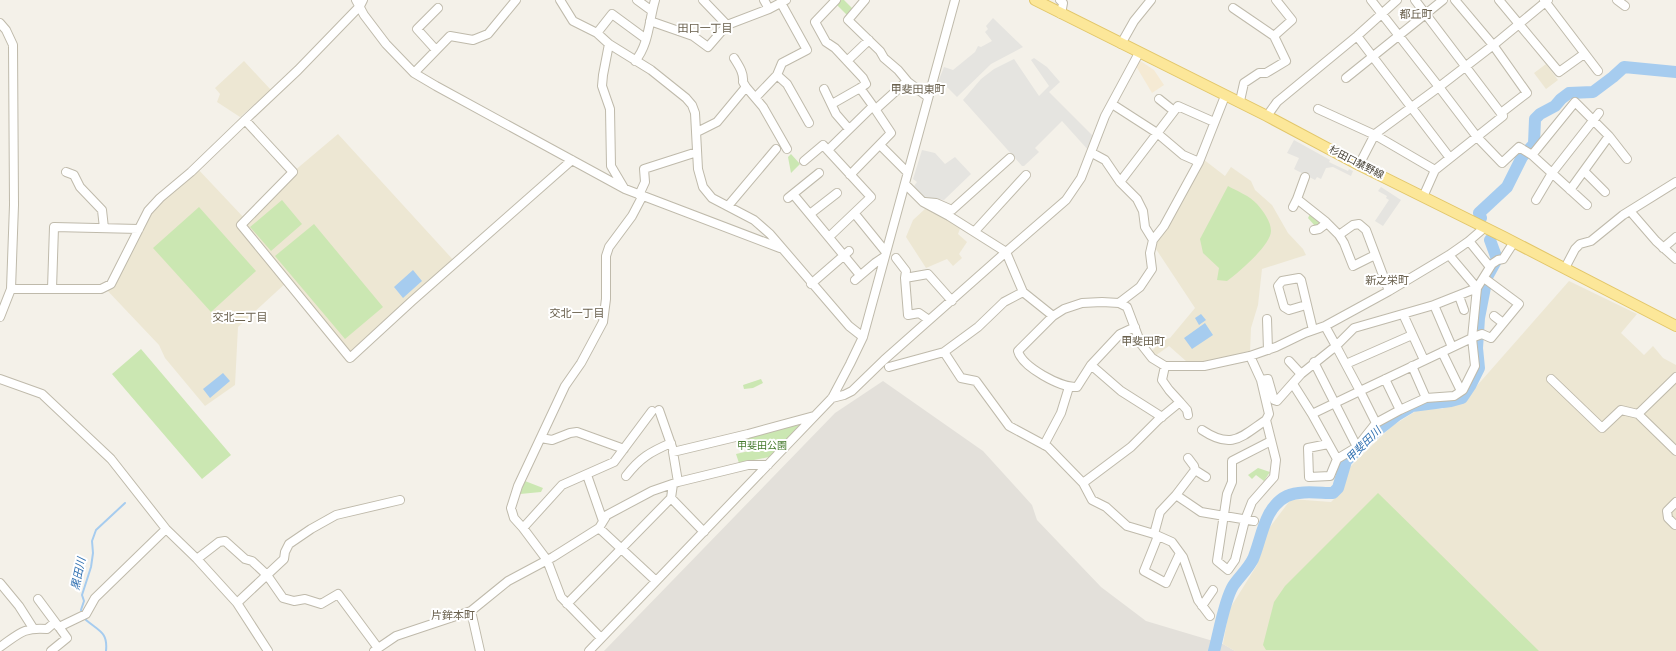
<svg xmlns="http://www.w3.org/2000/svg" width="1676" height="651" viewBox="0 0 1676 651" font-family="Overpass,'Noto Sans JP',sans-serif">
<style>
.commercial{fill:#f5ead4}
.industrial{fill:#e3e0da}
.education{fill:#ede7d3}
.green{fill:#cbe7b2}
.parking{fill:#e5e4e0}
.water{fill:#a6ccef}
.lines{fill:none;stroke-linecap:round;stroke-linejoin:round}
.stream{stroke:#a6ccef;stroke-width:2}
.river{stroke:#a6ccef;stroke-width:12}
.minor-casing{stroke:#bfbaab;stroke-width:10}
.major-casing{stroke:#e2c669;stroke-width:12}
.minor{stroke:#fff;stroke-width:8}
.major{stroke:#fce799;stroke-width:10}
.labels{text-anchor:middle;dominant-baseline:central;stroke-width:4;stroke-linejoin:round;paint-order:stroke}
.street-label{font-size:10px;fill:#474237;stroke:#fff}
.park-label{font-size:10px;fill:#43792b;stroke:#fff}
.neighbourhood-label{font-size:11px;fill:#6a614e;stroke:#fff}
.water-label{font-size:11px;font-style:italic;fill:#3272b2;stroke:#fff}
</style>
<rect width="100%" height="100%" fill="#f4f1e9"/>
<path class="commercial" d="M1139,60L1154,70L1164,85L1152,93L1136,66Z"/>
<path class="industrial" d="M883,381L983,451L1032,505L1037,520L1101,587L1146,621L1223,644L1235,651H604L835,413Z"/>
<path class="education" d="M244,61L271,90L240,117L217,102L220,94L215,88Z
M1546,64L1558,80L1546,89L1534,73Z
M338,134L456,263L350,358L287,282L238,327L235,385L205,406L165,358L159,345L104,287L111,284L148,211L196,167L246,220L293,172Z
M1203,159L1225,176L1231,167L1251,181L1255,190L1272,205L1288,233L1303,249L1306,255L1262,269L1258,305L1251,328L1250,353L1211,361H1186L1169,346L1155,356L1152,351L1162,340L1170,338L1195,308L1154,246Z
M926,208L961,226L958,234L967,242L959,254L962,258L953,266L947,259L926,268L906,237L913,220Z
M1569,281L1637,314L1621,333L1644,355L1653,346L1663,358L1676,365V651H1235L1223,644L1229,610L1257,565L1264,535L1291,499L1331,502L1342,491L1350,467L1392,426L1421,408L1442,409L1467,397Z"/>
<path class="green" d="M841,0H844L854,10L848,16L837,5Z
M791,154L800,164L791,173L788,157Z
M1228,186C1237,191 1250,196 1257,204C1263,211 1271,221 1271,231C1271,245 1238,273 1227,281L1217,280L1219,268L1203,253L1200,239Z
M282,200L302,224L271,251L250,227Z
M199,207L256,271L211,312L153,248Z
M1310,214L1322,224L1315,226L1308,218Z
M314,224L383,307L345,339L275,256Z
M141,349L231,455L202,479L112,374Z
M761,379L763,383L753,388L744,389L743,385Z
M802,424L769,457L739,463L736,454L749,451L745,438Z
M1258,468L1270,472L1264,481L1256,475L1252,479L1248,475Z
M525,481L543,488L541,492L520,494Z
M1378,493L1539,651L1266,650L1263,645L1274,602L1285,586Z"/>
<path class="parking" d="M993,18L1023,47L991,64L957,97L948,88L938,82L944,67L953,70L975,52L978,46L981,47L992,41L985,32L988,29L986,26Z
M1034,58L1047,67L1060,82L1049,92L1094,137L1089,151L1062,121L1035,148L1039,152L1024,166H1022L963,100L981,79L994,69L1014,59L1039,96L1049,86L1031,60Z
M1294,140L1330,160L1329,162L1333,164L1348,171L1349,169L1353,171L1351,176L1333,167L1326,168L1321,179L1317,177L1315,180L1294,169L1299,158L1287,153Z
M922,150L935,153L945,164L955,157L971,174L944,200L922,197L914,186L917,182L913,179Z
M1381,187L1401,200L1383,226L1375,221L1389,200L1386,198L1387,196L1378,191Z"/>
<path class="water" d="M413,270L422,281L403,298L394,287Z
M1201,314L1206,320L1199,325L1195,318Z
M1205,323L1213,335L1192,349L1184,338Z
M223,373L230,381L210,398L203,389Z"/>
<g class="lines">
<path class="stream" d="M83,614L81,610L84,601L82,595L91,567L93,553L92,541L96,530L125,503
M85,618L86,620C99,631 108,632 106,651"/>
<path class="river" d="M1481,218L1479,213L1507,187L1522,157L1534,144L1535,119L1540,114L1555,106L1561,99L1569,93L1593,92L1613,77L1624,67L1676,72
M1214,651C1219,633 1224,601 1233,586C1239,577 1248,569 1253,559C1262,538 1264,507 1287,496C1300,490 1319,493 1333,493L1338,488L1346,461L1373,434L1397,415L1412,406L1451,401L1462,398L1470,386L1479,368L1477,348L1479,318L1487,277L1497,259L1490,240"/>
<defs>
<path id="minor" d="M356,0L364,15L386,44L414,73L436,86L625,189L780,248
M560,0L573,21L597,33L609,44L651,70L686,98L692,105L695,113L698,169L703,187L712,198L754,220L770,234L849,326L863,337
M637,0L652,11
M703,0L727,25L769,9L786,0
M764,0L769,9
M836,0L815,22L826,42L835,48L863,78L866,84L860,88L873,106
M865,0L848,20L880,51L884,58L898,70L908,82L928,97
M1060,0L1063,3L1061,14
M1415,0L1503,116L1435,170L1423,197
M1455,0L1493,45L1527,93L1501,113
M1499,0L1559,72L1584,54
M1544,0L1598,71
M1548,0L1496,43L1439,87L1477,137L1502,163L1519,147L1532,155L1587,205
M1617,0L1625,6
M1233,8L1274,36L1286,61L1266,73H1259L1244,83L1240,101L1238,102
M650,21L693,36L708,47L727,25
M0,23L6,30L13,45L14,205L11,289L0,317
M597,33L612,14L646,39
M1274,36L1292,20L1276,0
M1357,36L1450,158
M609,44L603,75L602,86L610,109L611,166L624,188
M1121,44L1134,21L1151,0
M436,50L417,29L438,8
M734,58C739,66 744,73 743,82L746,87
M635,61C649,45 649,20 655,0
M847,61L869,40
M414,73L450,36L473,40L488,34L516,0
M777,75L787,84L809,123
M1346,78L1443,0
M824,89L836,114L849,129
M756,97L777,75L782,63L807,50L781,3
M1159,99L1174,111
M832,104L860,88
M1112,104L1157,133L1183,155L1199,162
M876,109L907,81
M1318,109L1375,135L1435,170
M1267,116L1277,102L1357,36L1397,0
M245,120L293,172L241,225L350,358L412,301L572,160
M697,132L717,122L746,87L763,107L787,149
M880,145L907,172
M828,150L873,106L891,133L850,175
M1092,153L1105,160L1120,182L1137,199L1143,211L1145,227L1153,240
M1532,155L1575,102L1609,136L1627,159
M804,161L823,145L871,197L829,237
M1359,165L1375,134L1439,87L1371,0
M1584,171L1605,192
M66,172L74,175L80,187L102,210L104,228
M1305,177L1297,199L1326,222L1339,235L1353,225L1359,224L1366,230L1389,291
M1120,182L1178,106L1214,122
M905,184L923,202L949,216L1006,252L1023,292L1053,316
M1570,190L1609,136
M793,194L860,275
M639,195L645,182L644,169L697,152
M788,198L819,173
M1536,200L1552,173L1599,113
M925,202L936,203L952,210L1010,158
M728,206L776,149
M1293,207L1297,199
M1630,211L1656,241L1676,259
M810,214L837,193
M855,214L885,251
M1314,230L1319,229L1327,223
M975,231L1026,175
M1339,235L1344,243L1353,266L1375,255
M1469,241L1490,267
M1663,248L1676,237
M896,258L906,271L905,278
M1565,268L1575,249L1580,244L1591,241L1623,215L1676,182
M855,280L875,263L884,257
M811,284L849,251
M11,289H101L111,284L148,211L160,198L191,172L245,120L298,70L360,6L363,0
M52,289L54,227L139,229
M1459,296L1464,310
M1119,303L1140,287L1152,269L1150,253L1153,240L1164,226L1199,162L1225,96
M1306,305L1289,310L1284,307L1278,286L1282,281L1299,278L1301,280L1313,330
M1434,305L1452,347
M1403,314L1424,360
M1494,316L1503,323
M1267,319L1268,350
M929,320L919,313L908,315L905,278L928,274L952,301
M1325,326L1336,346L1354,328L1434,305L1477,288L1492,264L1498,260L1503,259L1514,242
M1135,327L1120,334L1091,365L1077,387C1061,388 1022,367 1018,351L1053,316L1064,309L1082,303L1102,302L1119,303L1127,307L1141,344L1152,358L1165,366H1204L1250,356L1276,347L1305,333L1325,326L1389,291L1449,255L1469,241L1484,228
M944,352L961,378L976,381L1009,426L1048,447L1083,483L1131,447L1158,420L1180,402L1169,390L1162,380L1165,366
M1442,352L1461,391
M1250,356L1261,380L1269,414L1266,420L1276,460L1274,477L1252,502L1245,520L1235,560L1228,570L1217,561L1227,494L1232,482V461L1271,441
M1289,361L1301,374
M1314,362L1357,447
M1346,364L1412,335
M1091,365L1121,391L1162,417
M1412,366L1426,398
M889,367L944,352L978,327L1004,302L1023,292
M0,379L42,394L111,459L166,529L197,559L237,603L268,651
M1385,379L1400,410
M1551,379L1602,428L1621,410L1638,414L1676,377
M1261,380L1268,379L1274,400L1277,401L1301,374L1336,346L1360,391L1474,337L1482,334L1491,338L1519,304L1484,278
M1293,384L1312,414L1360,391L1376,423
M832,398L844,395L852,391L884,360L1006,252L1066,200L1081,178L1105,116L1139,53
M1180,402L1187,410L1188,415
M659,410L672,447
M1312,414L1337,459L1357,447L1376,423L1400,410L1426,398L1454,396L1463,390L1475,366L1472,338L1477,288L1449,255
M1638,414L1676,451
M1202,430C1232,450 1241,437 1266,420
M541,438L552,440L570,433L577,432L624,449
M1328,444L1308,448L1309,477L1330,476L1337,459
M1044,445L1061,413L1069,387
M1195,470L1206,477
M587,475L603,521
M626,476C640,458 650,452 671,443
M678,482L673,452L748,434L814,416
M1083,483L1092,500L1106,507L1127,526L1154,534L1160,512L1176,495L1201,512L1254,521
M1176,495L1195,470L1194,466L1188,458
M671,498L704,532
M1675,525L1668,518L1667,511L1676,502
M523,528L562,485L614,462L652,411
M599,528L656,581
M1154,534L1172,542L1183,557L1198,600L1210,616
M1158,536L1144,571L1166,583L1180,553
M197,559L219,542L225,541L245,559L252,561L267,575L283,598L294,601L305,599L321,604L338,594L378,648
M0,583L19,606L33,628
M38,599L58,626
M237,603L284,559L285,552L289,544L311,529L336,515L400,500
M567,604L671,498L673,484
M1202,606L1213,590
M471,611L480,651
M601,638L561,597L547,560L523,528L514,518L511,508L518,486L565,386L581,363L603,322L606,299V256L609,247L632,216L642,197
M0,647C19,634 23,627 47,629L55,622
M51,651L67,638L59,627L86,614L95,598L166,529
M374,651L396,636L471,611L508,581L553,557L599,528L607,515L652,491L678,482L748,465H768
M589,651L832,398L850,364L863,337L955,0"/>
<path id="major" d="M1035,0L1267,116L1359,165L1504,237L1676,326"/>
</defs>
<use href="#minor" class="minor-casing"/>
<use href="#major" class="major-casing"/>
<use href="#minor" class="minor"/>
<use href="#major" class="major"/>
</g>
<g class="labels">
<g class="street-label">
<text transform="translate(1356 163) rotate(27)">杉田口禁野線</text>
</g>
<g class="park-label">
<text x="762" y="446">甲斐田公園</text>
</g>
<g class="neighbourhood-label">
<text x="1416" y="15">都丘町</text>
<text x="705" y="29">田口一丁目</text>
<text x="918" y="90">甲斐田東町</text>
<text x="1387" y="281">新之栄町</text>
<text x="577" y="314">交北一丁目</text>
<text x="240" y="318">交北二丁目</text>
<text x="1143" y="342">甲斐田町</text>
<text x="453" y="616">片鉾本町</text>
</g>
<g class="water-label">
<text transform="translate(1364 445) rotate(-45)">甲斐田川</text>
<text transform="translate(79 574) rotate(-78)">黒田川</text>
</g>
</g>
</svg>
